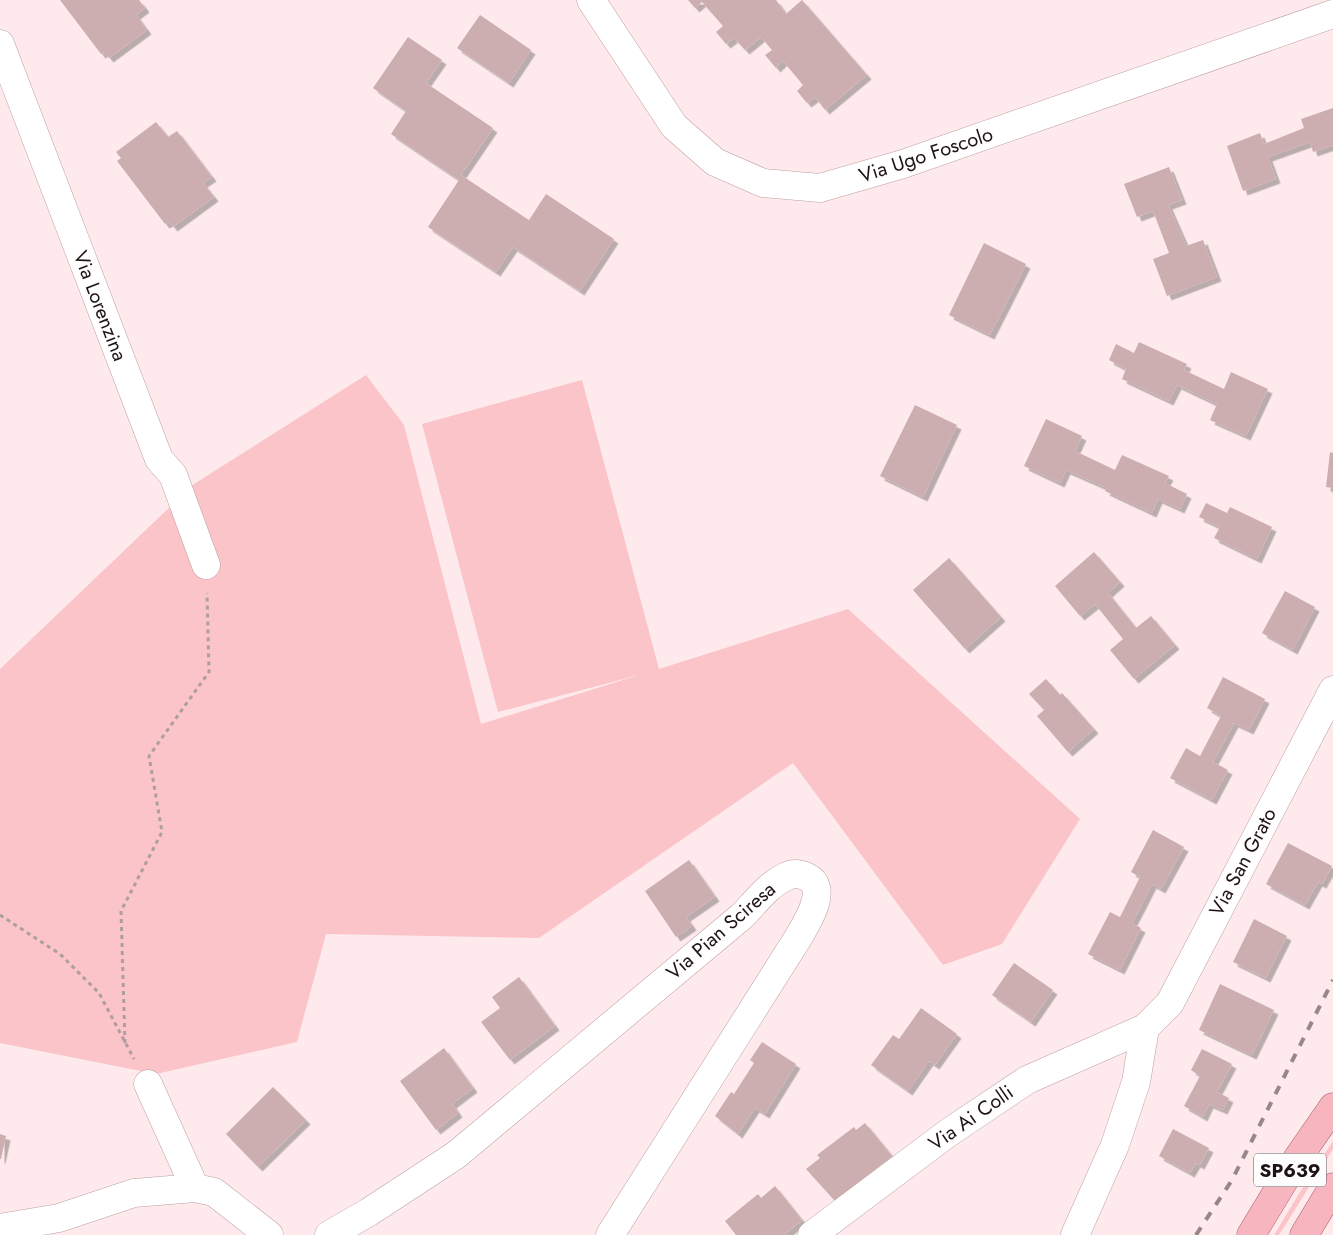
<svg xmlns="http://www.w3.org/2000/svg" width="1333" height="1235" viewBox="0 0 1333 1235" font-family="Jost,sans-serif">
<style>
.green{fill:#fac4c9}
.building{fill:#cdaeb0;filter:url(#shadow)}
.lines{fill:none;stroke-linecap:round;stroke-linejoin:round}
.minor-casing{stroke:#be9fa2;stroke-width:29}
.major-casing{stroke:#a85e68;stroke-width:29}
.path{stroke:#ae9e9f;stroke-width:3;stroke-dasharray:4 4;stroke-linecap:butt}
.minor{stroke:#fff;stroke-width:28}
.major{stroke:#f7b6bf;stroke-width:28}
.rail{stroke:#978789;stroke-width:4;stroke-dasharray:9 9;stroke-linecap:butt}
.labels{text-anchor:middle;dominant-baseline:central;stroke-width:4;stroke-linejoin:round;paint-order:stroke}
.shield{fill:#fdfdfd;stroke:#61595a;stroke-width:1}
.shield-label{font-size:19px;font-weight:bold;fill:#1e1314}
.street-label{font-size:20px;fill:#1e1314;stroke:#fdfdfd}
</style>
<defs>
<filter id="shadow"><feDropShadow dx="4.5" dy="4.5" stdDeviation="0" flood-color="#0004"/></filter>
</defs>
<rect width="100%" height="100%" fill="#feeaec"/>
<path class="green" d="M366,375L404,425L481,724L639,675L498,712L422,424L582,380L659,669L848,609L1080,819L1002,944L943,965L793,763L539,938L326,934L297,1042L156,1074L0,1043V669L194,484Z
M1333,1141V1149L1279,1235H1274L1308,1179Z"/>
<path class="building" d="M60,0H139L145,8L136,15L147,30L109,58L104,52L101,54Z
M688,0H776L786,14L802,0L867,75L825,110L815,97L807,103L797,91L803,85L783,61L776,68L765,55L772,50L761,37L745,50L734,38L726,44L716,32L723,26L702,2L695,8Z
M480,15L531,50L509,83L457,48Z
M408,37L442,60L426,83L493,128L461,175L529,220L546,194L614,239L580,291L513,247L496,272L428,227L459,180L391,134L406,111L373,88Z
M1333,108V145L1313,152L1310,142L1268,157L1276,179L1243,191L1227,146L1260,133L1264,144L1304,128L1301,119Z
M156,122L168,137L177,131L212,177L203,183L214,197L173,227L169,222L165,224L117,161L121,158L116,152Z
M1169,167L1182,200L1168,205L1186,246L1203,240L1217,277L1167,296L1153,259L1169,253L1153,211L1137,217L1124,184Z
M984,243L1026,264L990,335L949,315Z
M1139,342L1187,364L1184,370L1224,389L1231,372L1268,389L1246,436L1210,420L1217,404L1177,385L1169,401L1122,379L1126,369L1109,360L1116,344L1134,353Z
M915,405L957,425L923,497L880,476Z
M1046,419L1082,436L1075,451L1115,470L1122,455L1169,476L1165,483L1187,494L1180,509L1158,499L1152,513L1105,491L1107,488L1066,470L1060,483L1024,466Z
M1330,452L1333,453V488L1326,487Z
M1206,503L1227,513L1230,507L1272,527L1257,559L1214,538L1220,527L1199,517Z
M1094,552L1120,582L1108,593L1136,628L1151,616L1175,645L1134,679L1110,650L1123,639L1095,604L1080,616L1055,586Z
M949,558L1001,617L965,649L913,590Z
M1285,591L1315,607L1293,650L1262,633Z
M1223,677L1265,699L1249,730L1234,723L1213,762L1228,770L1212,800L1170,778L1186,748L1200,756L1221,716L1207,708Z
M1046,679L1060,695L1062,693L1094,729L1068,752L1037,716L1044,710L1029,694Z
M1153,830L1184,847L1161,889L1152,884L1143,902L1132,923L1141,928L1120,970L1088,954L1110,912L1120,917L1140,877L1131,872Z
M1288,843L1332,866L1322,884L1318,882L1305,905L1266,884Z
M689,860L715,897L686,917L692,926L676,937L645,891Z
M1254,919L1287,936L1266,978L1233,962Z
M1014,963L1053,990L1031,1022L992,995Z
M519,977L555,1026L510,1060L481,1022L500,1008L492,997Z
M1220,984L1274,1010L1252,1055L1199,1030Z
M921,1008L957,1034L935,1065L929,1061L908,1091L871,1065L893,1035L899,1039Z
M762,1042L796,1064L765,1114L755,1108L738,1134L715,1116L731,1092L734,1094L754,1063L750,1060Z
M444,1048L473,1088L452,1104L458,1113L436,1130L400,1081Z
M1202,1049L1232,1064L1217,1092L1229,1098L1223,1110L1209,1104L1203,1117L1184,1106L1200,1076L1191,1070Z
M273,1087L306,1120L258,1167L226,1134Z
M865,1123L892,1156L835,1201L806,1169L820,1158L817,1155L854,1127L856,1130Z
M1173,1129L1209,1148L1200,1165L1196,1163L1190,1173L1159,1156Z
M0,1134L6,1136L1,1159H0Z
M775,1186L802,1220L784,1235H736L725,1221L758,1194L761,1198Z"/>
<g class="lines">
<defs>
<path id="minor" d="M591,0L674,126L715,162L763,183L820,188L903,164L1333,14
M0,44L159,459L173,475L206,565
M148,1084L195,1188
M0,1228L59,1218L134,1193L195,1188L214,1192L269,1235
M329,1235L369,1212L456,1155L742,916C755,903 768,885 785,877C792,873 799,873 807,877C830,888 806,924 798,938L610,1235
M812,1235L948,1133L1027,1080L1145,1028L1170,1003L1333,690
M1075,1235L1115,1145L1136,1082L1145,1028"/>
<path id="major" d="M1251,1235L1297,1159L1333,1107
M1304,1235L1333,1187"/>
</defs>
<use href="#minor" class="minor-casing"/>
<use href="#major" class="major-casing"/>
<path class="path" d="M0,915L60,954L99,993L134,1059
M125,1043L121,911L162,832L149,756L209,672L207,593"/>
<use href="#minor" class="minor"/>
<use href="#major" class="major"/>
<path class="rail" d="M1196,1235L1232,1180L1333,980"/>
</g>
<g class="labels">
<rect class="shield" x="1254" y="1153.5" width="72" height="33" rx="4"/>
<g class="shield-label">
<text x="1290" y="1170">SP639</text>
</g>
<g class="street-label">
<text transform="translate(926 155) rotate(-18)">Via Ugo Foscolo</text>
<text transform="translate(100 306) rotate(69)">Via Lorenzina</text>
<text transform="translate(1243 862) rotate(-62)">Via San Grato</text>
<text transform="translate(721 931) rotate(-41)">Via Pian Sciresa</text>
<text transform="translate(971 1118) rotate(-35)">Via Ai Colli</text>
</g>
</g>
</svg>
